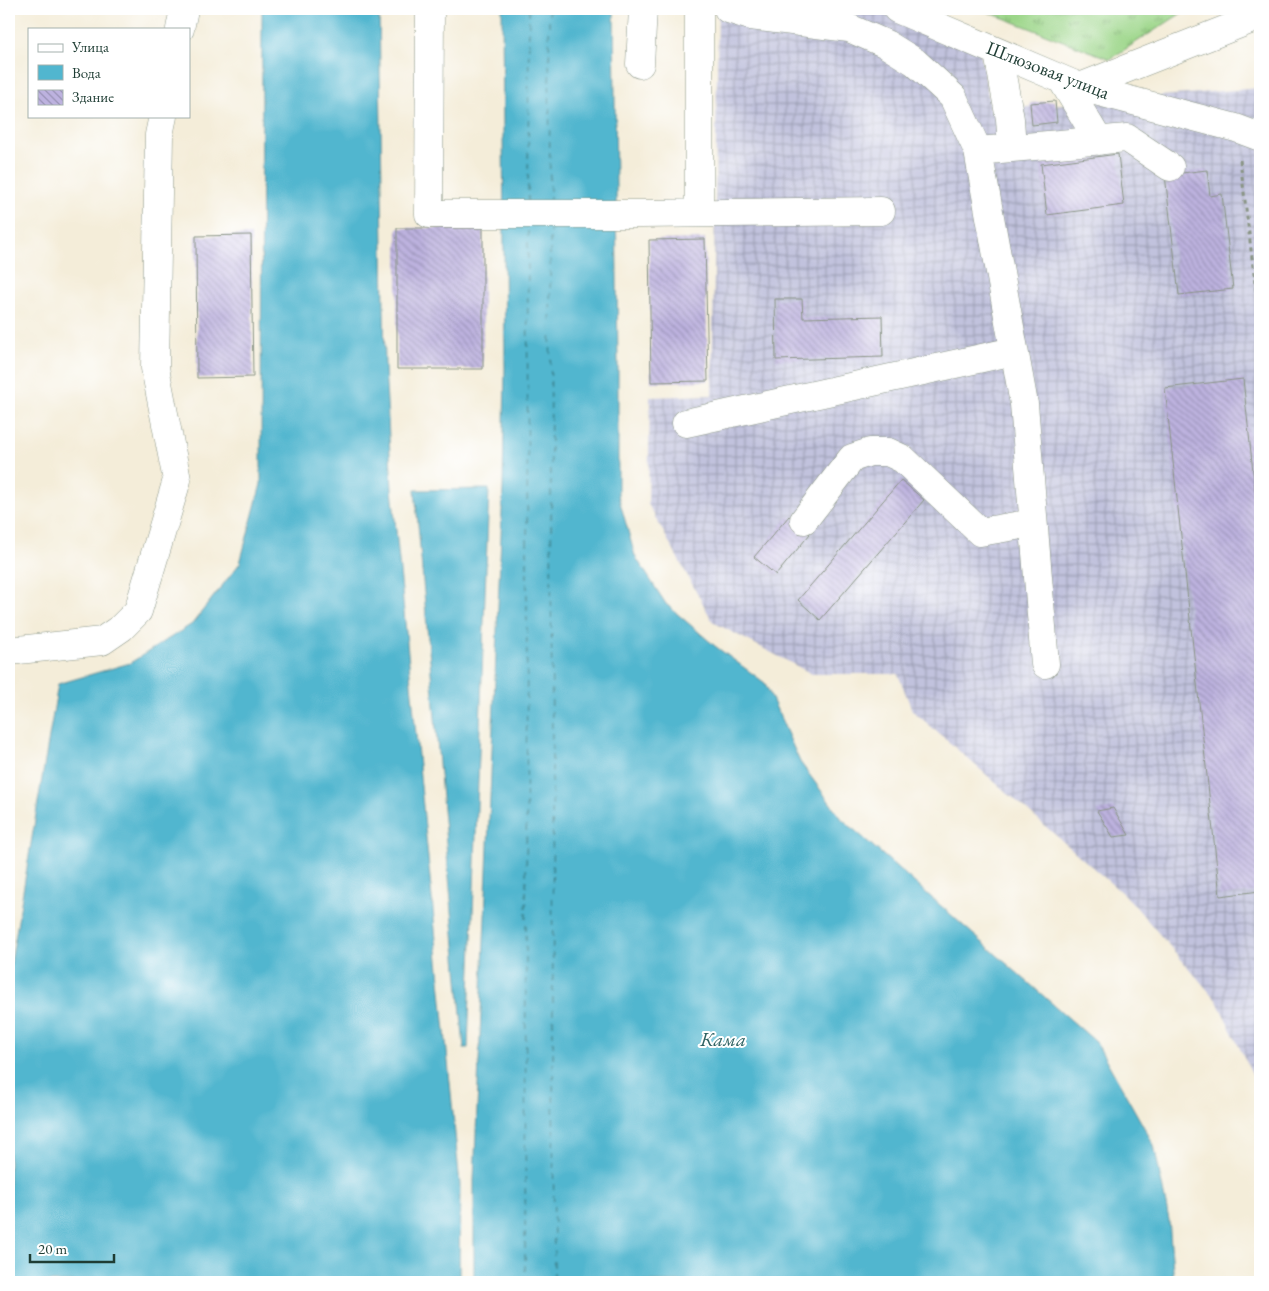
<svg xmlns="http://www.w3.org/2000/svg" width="1269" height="1291" viewBox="0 0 1269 1291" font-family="'EB Garamond',serif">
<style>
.industrial{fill:url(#industrial-grid)}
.grass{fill:url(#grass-tufts);stroke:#5e8a5e}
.water{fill:#51b6cf;stroke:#387a82}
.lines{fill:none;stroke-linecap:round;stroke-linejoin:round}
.ferry{stroke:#2e6162;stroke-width:1;stroke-dasharray:6 5;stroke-linecap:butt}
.building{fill:url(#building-back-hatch)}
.minor-casing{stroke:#8a9586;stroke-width:29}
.path{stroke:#8a9586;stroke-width:3;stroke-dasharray:4 4;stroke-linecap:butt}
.minor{stroke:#fff;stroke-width:28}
.labels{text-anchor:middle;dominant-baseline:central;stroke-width:4;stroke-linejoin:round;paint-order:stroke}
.street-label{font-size:19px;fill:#1f3d34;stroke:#fff}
.water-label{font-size:20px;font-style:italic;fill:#2e6162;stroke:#fff}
</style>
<defs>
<pattern id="industrial-grid" width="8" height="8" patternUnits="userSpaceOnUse" patternTransform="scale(1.25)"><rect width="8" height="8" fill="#c1c2dd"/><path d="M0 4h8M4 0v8" fill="none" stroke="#9c9fb4"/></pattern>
<pattern id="grass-tufts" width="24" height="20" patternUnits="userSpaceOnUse" patternTransform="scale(1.25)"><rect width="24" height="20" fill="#9cd689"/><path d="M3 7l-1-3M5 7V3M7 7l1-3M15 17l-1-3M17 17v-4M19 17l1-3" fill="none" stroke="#7faf71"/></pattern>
<pattern id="building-back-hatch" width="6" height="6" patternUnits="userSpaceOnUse" patternTransform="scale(1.25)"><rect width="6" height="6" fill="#bdb2df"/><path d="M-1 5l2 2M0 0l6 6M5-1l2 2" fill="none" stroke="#9992b6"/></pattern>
</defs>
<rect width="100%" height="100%" fill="#fff"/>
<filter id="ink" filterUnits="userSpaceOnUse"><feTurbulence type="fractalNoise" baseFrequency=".02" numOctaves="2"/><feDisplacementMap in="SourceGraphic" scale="10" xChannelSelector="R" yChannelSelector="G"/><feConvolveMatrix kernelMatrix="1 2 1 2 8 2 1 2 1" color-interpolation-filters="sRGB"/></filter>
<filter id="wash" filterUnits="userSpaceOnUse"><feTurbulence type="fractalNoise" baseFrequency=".0096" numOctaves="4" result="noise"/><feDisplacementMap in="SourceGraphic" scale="20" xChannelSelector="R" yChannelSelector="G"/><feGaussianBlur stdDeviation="1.12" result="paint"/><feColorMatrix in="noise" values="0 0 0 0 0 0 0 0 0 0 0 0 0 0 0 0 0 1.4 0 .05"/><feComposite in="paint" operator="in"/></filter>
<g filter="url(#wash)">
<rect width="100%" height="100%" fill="#f4edd9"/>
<path class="industrial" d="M718,9H880L980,50L991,110L1260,88V1090L1217,1001L1130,900L912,710L898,674H812L713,622L648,504L650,397L712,395Z"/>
<path class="grass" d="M980,9H1188L1110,59Z"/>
<path class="water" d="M262,9H379L385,367L392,489L460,1185L459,1282H9V974L58,684L130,663L192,624L240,563L261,484Z
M502,9H614L618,367V495L635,556L666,604L715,646L765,683L800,762L842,819L1096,1042L1154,1145L1169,1220L1174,1282H474V1181L503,487L505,368Z
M489,489L468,1048H464L415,490Z"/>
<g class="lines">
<path class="ferry" d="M549,9L550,200
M528,202L529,9
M550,227L554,1282
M525,1282L528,228"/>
</g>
<g id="blocks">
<path class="building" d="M1055,101L1057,122L1032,125L1030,103Z
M1118,154L1124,205L1047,215L1041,164Z
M1207,170L1210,196L1222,194L1233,289L1179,295L1165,175Z
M397,228H483V369H397Z
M251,235L253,377L197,378L196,236Z
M705,239L708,381L651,382L649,240Z
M775,299H802L803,318L882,316L883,357L776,360Z
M1243,379L1260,536V891L1220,896L1165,388Z
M901,480L924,500L820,620L798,600Z
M789,516L810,534L776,575L754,557Z
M1113,808L1129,835L1113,837L1097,811Z"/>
</g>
</g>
<g filter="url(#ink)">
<use href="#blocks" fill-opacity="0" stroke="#8a9586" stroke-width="1"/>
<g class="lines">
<defs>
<path id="minor" d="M430,9L429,214H642L881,211
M728,9L750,16L849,28L886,44L915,62L953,97L978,151L1024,404L1045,664
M897,9L1080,87L1236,128L1260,137
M180,29L184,9
M998,53L1010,119L1012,148
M640,64L643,9
M1062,80L1099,141
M1080,87L1260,16
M978,151L1127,138L1170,167
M699,212V9
M686,423L1014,351
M804,520L852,458L870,452H888L903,459L980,532L1033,523
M9,651L102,641L121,628L138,611L177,480L155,368L159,135L163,116"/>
</defs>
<use href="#minor" class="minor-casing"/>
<path class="path" d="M1240,160L1260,323"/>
<use href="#minor" class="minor"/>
</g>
</g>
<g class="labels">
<g class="street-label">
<text transform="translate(1048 70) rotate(21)">Шлюзовая улица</text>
</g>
<g class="water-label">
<text x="723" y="1039">Кама</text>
</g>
</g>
<rect width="1269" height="1291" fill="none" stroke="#fff" stroke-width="30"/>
<rect x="28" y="28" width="162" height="90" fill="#ffffff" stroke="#a5b1ae"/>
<rect x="38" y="44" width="25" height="8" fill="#ffffff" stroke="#a5b1ae"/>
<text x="72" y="52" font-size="15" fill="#1f3d34">Улица</text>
<rect x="38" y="65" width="25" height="15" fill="#51b6cf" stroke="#a5b1ae"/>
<text x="72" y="78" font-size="15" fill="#1f3d34">Вода</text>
<rect x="38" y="90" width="25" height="15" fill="url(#building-back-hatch)" stroke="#a5b1ae"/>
<text x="72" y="102" font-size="15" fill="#1f3d34">Здание</text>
<path d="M30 1254v8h84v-8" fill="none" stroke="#1f3d34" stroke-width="2.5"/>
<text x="38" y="1254" font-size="15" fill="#1f3d34" stroke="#ffffff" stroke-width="4" paint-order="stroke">20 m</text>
</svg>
